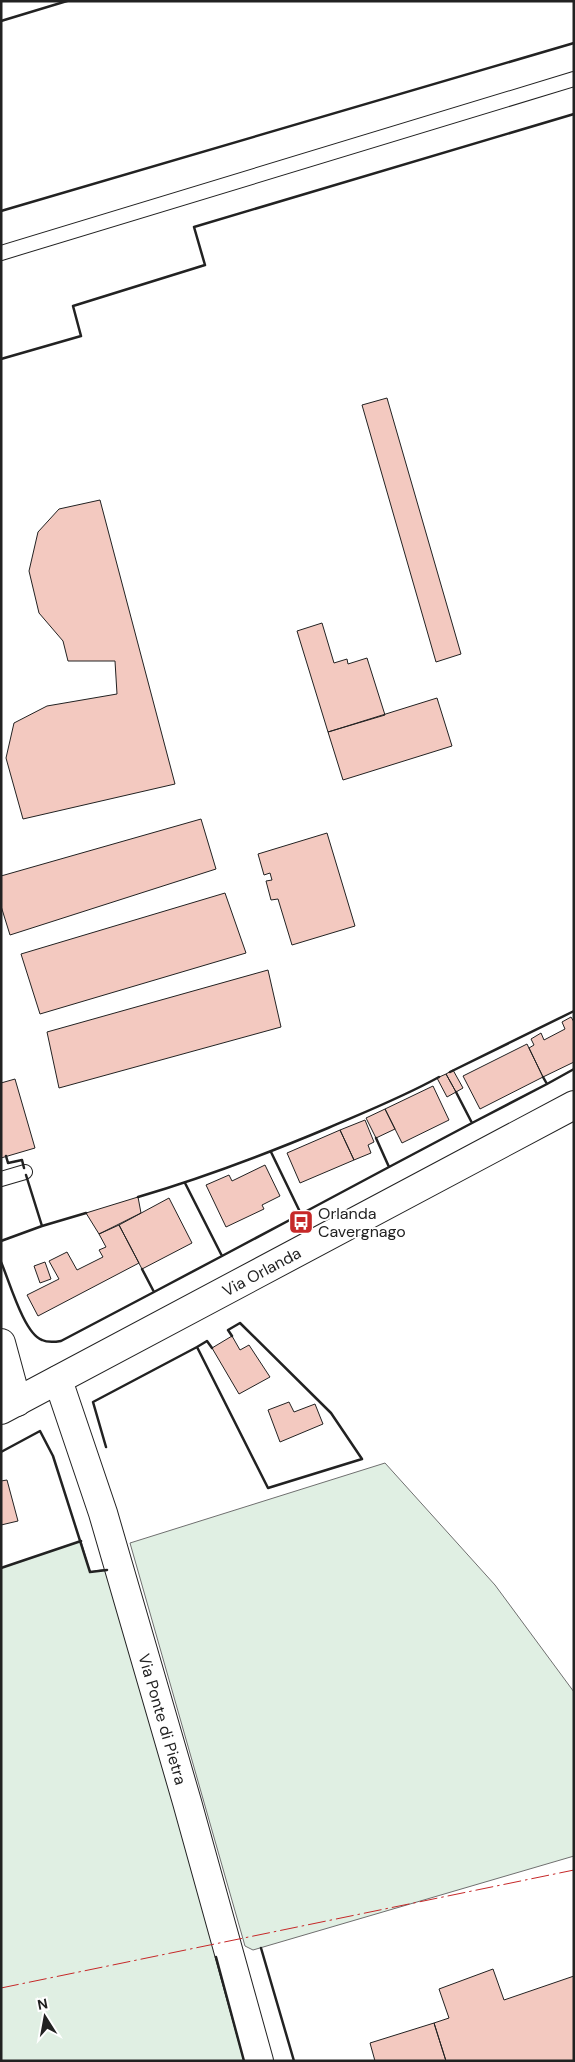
<svg xmlns="http://www.w3.org/2000/svg" width="575" height="2062" viewBox="0 0 575 2062" font-family="'DM Sans',sans-serif">
<style>
.grass{fill:#e0efe3;stroke:#6f6f6f}
.building{fill:#f3c9c0;stroke:#222}
.lines{fill:none;stroke-linecap:round;stroke-linejoin:round}
.service-casing{stroke:#222;stroke-width:16}
.minor-casing{stroke:#222;stroke-width:30}
.primary-casing{stroke:#222;stroke-width:30}
.service{stroke:#fff;stroke-width:14}
.minor{stroke:#fff;stroke-width:28}
.primary{stroke:#fff;stroke-width:28}
.wall{stroke:#222;stroke-width:2.5}
.power{stroke:#c62828;stroke-width:1;stroke-dasharray:18 4 2.5 4;stroke-linecap:butt}
.labels{text-anchor:middle;dominant-baseline:central;stroke-width:4;stroke-linejoin:round;paint-order:stroke}
.poi-label{font-size:16px;fill:#222;stroke:#fff;text-anchor:start}
.street-label{font-size:16px;fill:#222;stroke:#fff}
</style>
<rect width="100%" height="100%" fill="#fff"/>
<path class="grass" d="M385,1463L495,1585L574,1692V1856L253,1950L245,1946L130,1543Z
M81,1541L90,1572L106,1569L153,1724L244,2061H1V1568Z"/>
<path class="building" d="M387,398L461,654L436,662L362,405Z
M100,500L175,784L23,819L6,758L14,723L47,706L117,694L115,661H68L63,641L39,613L29,571L38,532L59,509Z
M322,623L334,663L347,659L348,664L367,658L385,715L328,732L297,631Z
M437,698L452,746L343,780L328,732Z
M201,819L216,869L10,935L1,906V876Z
M327,833L355,926L292,945L278,899L271,900L266,881L272,880L270,873L264,875L258,854Z
M225,893L246,953L40,1014L21,954Z
M268,970L281,1027L59,1088L47,1032Z
M571,1017L574,1022V1062L543,1077L529,1048L534,1045L531,1039L541,1033L544,1040L565,1029L562,1022Z
M527,1044L543,1077L480,1109L463,1076Z
M453,1070L463,1088L456,1092L446,1074Z
M446,1074L456,1092L447,1097L437,1078Z
M15,1079L35,1148L1,1158V1083Z
M433,1086L449,1120L402,1143L385,1109Z
M385,1109L395,1129L376,1138L366,1118Z
M365,1120L374,1142L368,1145L371,1153L354,1160L340,1130Z
M340,1130L354,1160L300,1183L287,1153Z
M265,1165L280,1196L262,1205L264,1209L226,1227L206,1185L229,1175L232,1181Z
M138,1197L141,1213L99,1234L86,1213Z
M169,1198L192,1243L142,1269L119,1225Z
M119,1225L139,1263L38,1316L27,1295L59,1279L49,1261L67,1252L77,1270L103,1257L99,1250L106,1247L99,1234Z
M45,1262L51,1279L40,1283L34,1266Z
M232,1336L240,1350L249,1345L270,1377L239,1394L212,1348Z
M289,1402L294,1412L315,1404L323,1424L280,1442L268,1410Z
M7,1480L18,1521L1,1525V1481Z
M493,1969L504,2000L574,1976V2061H446L434,2023L449,2018L439,1989Z
M434,2023L446,2061H375L370,2043Z"/>
<g class="lines">
<defs>
<path id="service" d="M1,253L574,79
M1,1179L25,1172"/>
<g id="minor">
<path d="M1,1343L17,1402"/>
<path id="s1" d="M58,1380L103,1513L187,1802L259,2061"/>
</g>
<g id="primary">
<path id="s2" d="M1,1410L574,1105"/>
</g>
</defs>
<use href="#service" class="service-casing"/>
<use href="#minor" class="minor-casing"/>
<use href="#primary" class="primary-casing"/>
<use href="#service" class="service"/>
<use href="#minor" class="minor"/>
<use href="#primary" class="primary"/>
<path class="wall" d="M1,21L67,1
M1,211L574,43
M1,359L81,336L73,306L205,265L194,227L574,114
M450,1072L574,1011
M543,1077L547,1084L574,1069
M456,1092L472,1123L547,1084
M376,1138L389,1167L472,1123
M271,1152L301,1214L389,1167
M6,1156L8,1163L22,1160L24,1168
M26,1175L42,1226L86,1213
M185,1183L222,1256L301,1214
M138,1197C203,1178 266,1154 328,1128C365,1112 403,1097 439,1077
M1,1241L42,1226
M1,1262C9,1280 24,1334 42,1340C48,1343 55,1342 61,1341L154,1292
M142,1269L154,1292L222,1256
M212,1348L207,1341L197,1347L268,1488L362,1459L331,1413L240,1323L228,1330L232,1336
M106,1447L93,1402L197,1347
M1,1452L40,1431L53,1456L90,1572L107,1570
M1,1568L81,1541
M261,1948L294,2061
M216,1957L244,2061"/>
<path class="power" d="M1,1988L574,1870"/>
</g>
<defs>
<symbol id="bus-square" viewBox="-11 -11 22 22"><rect x="-9" y="-9" width="18" height="18" rx="4" fill="#c62828" stroke="#fff"/><path d="M-5-6H5V4H4V6H2V4H-2V6H-4V4H-5ZM-3.5-4V0h7V-4ZM-3.5 1.2v1.5H-2V1.2ZM2 1.2v1.5H3.5V1.2Z" fill="#fff"/></symbol>
</defs>
<g fill-rule="evenodd">
<use href="#bus-square" x="287" y="1208" width="28" height="28"/>
</g>
<g class="labels">
<g class="poi-label">
<text x="318" y="1213">Orlanda<tspan x="318" dy="18">Cavergnago</tspan></text>
</g>
<g class="street-label">
<text stroke="none"><textPath href="#s2" startOffset="295">Via Orlanda</textPath></text>
<text stroke="none"><textPath href="#s1" startOffset="355">Via Ponte di Pietra</textPath></text>
</g>
</g>
<rect width="575" height="2062" fill="none" stroke="#222222" stroke-width="5"/>
<g transform="translate(45 2017) rotate(349)" stroke="#ffffff" stroke-width="4" paint-order="stroke">
<path d="M0-4L9 19L0 12L-9 19Z" fill="#222222"/>
<text y="-8" font-size="14" font-weight="bold" text-anchor="middle" fill="#222222">N</text>
</g>
</svg>
